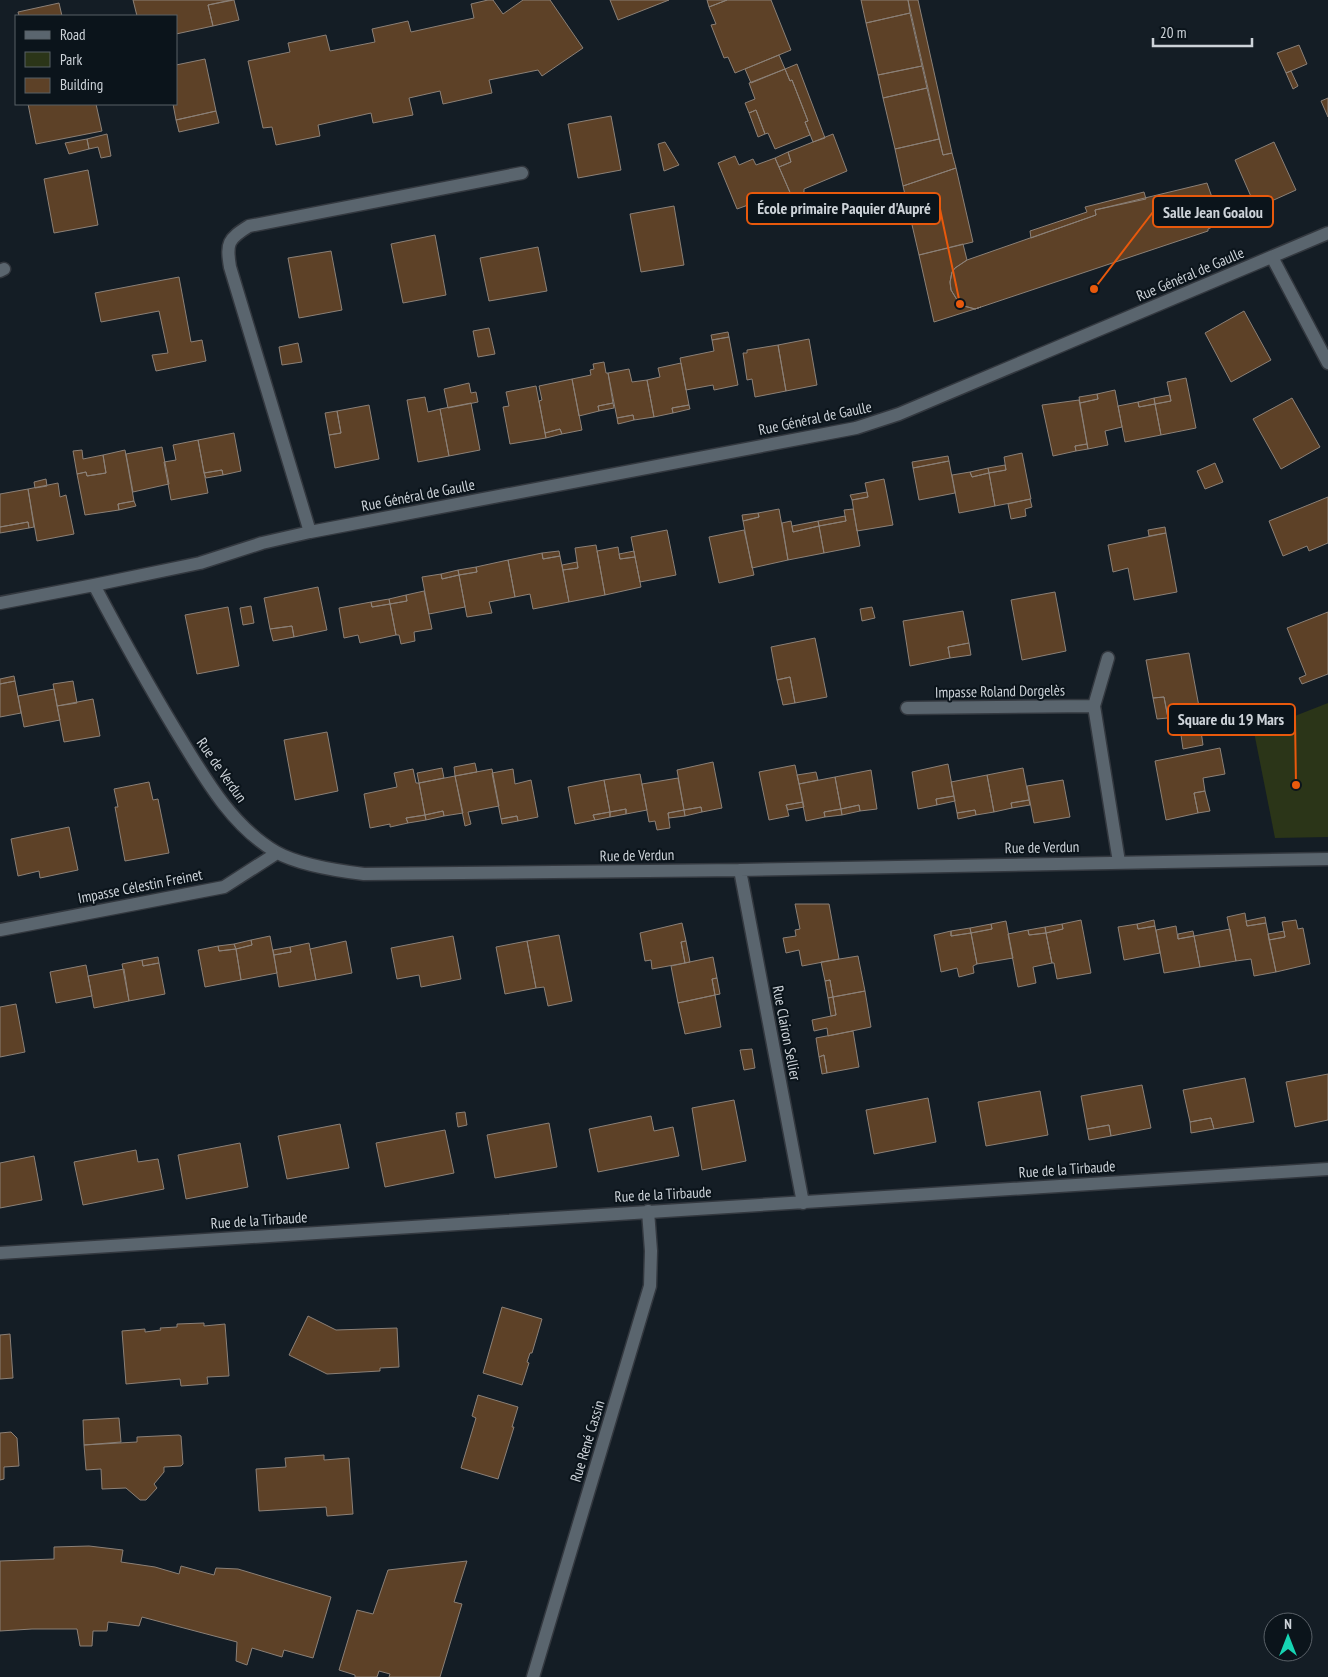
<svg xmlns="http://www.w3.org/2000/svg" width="1328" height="1677" viewBox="0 0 1328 1677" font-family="'PT Sans Narrow',sans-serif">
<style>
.green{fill:#2b3518}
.building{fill:#5d4127;stroke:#8b8077}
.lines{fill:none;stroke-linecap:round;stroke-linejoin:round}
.minor-casing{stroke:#33383f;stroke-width:15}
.minor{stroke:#5a656e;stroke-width:12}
.labels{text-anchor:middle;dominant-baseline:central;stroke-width:4;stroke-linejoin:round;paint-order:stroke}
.street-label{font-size:15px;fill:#cdd3d9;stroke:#0b141b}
.leader{fill:none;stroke:#e8590c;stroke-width:2}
.callout-dot{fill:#e8590c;stroke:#0b141b;stroke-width:2}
.callout{fill:#0b141b;stroke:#e8590c;stroke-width:2}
.callout-label{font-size:16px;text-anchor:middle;font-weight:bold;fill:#cdd3d9}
</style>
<rect width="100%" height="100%" fill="#141d25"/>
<path class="green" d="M1328,703V837L1275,838L1254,732Z"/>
<path class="building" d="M133,0H231L208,5L213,26L176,34V16H137Z
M234,0L239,20L213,26L208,5Z
M488,0H493L503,14L523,0H550L583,48L542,76L538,70L489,80L492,93L443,104L440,91L409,98L413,115L373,123L371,113L318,125L320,136L276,145L272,127L263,128L248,61L290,52L288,43L326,35L330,51L375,42L372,29L408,21L411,32L474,18L471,4Z
M610,0H669L618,20Z
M707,0H727L709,7Z
M727,0H771L791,50L735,73L728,57L724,58L711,25L716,24L709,7Z
M861,0H908L910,13L866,23Z
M908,0H918L952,153L943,155Z
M59,3L62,16H19L18,12Z
M910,13L922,66L878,75L866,23Z
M1299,45L1307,64L1286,73L1277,53Z
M779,55L785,69L751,83L745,69Z
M205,59L216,111L176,120L173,104H176V65Z
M797,64L825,138L813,142L805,122L808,121L792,80L790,81L785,69Z
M922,66L927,88L883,98L878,75Z
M785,69L790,81L792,80L808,121L805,122L810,135L775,149L768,133L765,134L756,110L749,113L745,103L755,99L749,83Z
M1291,71L1298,86L1293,89L1286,73Z
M927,88L939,139L895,149L883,98Z
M1328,98V117L1321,101Z
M28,104H96L102,131L36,144Z
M756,110L765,134L758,137L749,113Z
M216,111L219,123L179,132L176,120Z
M611,116L621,170L578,178L568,124Z
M107,134L111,156L101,158L98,147L89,149L87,139Z
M833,134L847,171L804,189V192L792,197L779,167L791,162L788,152Z
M87,139L89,149L69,154L65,143Z
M939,139L943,155L952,153L956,168L903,186L895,149Z
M665,142L679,165L664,171L658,144Z
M1274,142L1296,190L1256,208L1235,160Z
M788,152L791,162L779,167L775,158Z
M735,156L739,165L753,159L756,165L775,158L792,197L779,202L776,195L737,209L718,163Z
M956,168L973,242L919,255L903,186Z
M88,170L98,225L54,233L44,179Z
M1207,183L1221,223L1208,229V231L981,307L975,309L964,306L959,303L951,290L950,282L952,272L955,268L967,260L1096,215L1095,210Z
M1144,192L1146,199L1095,210L1096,215L1031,238L1030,231L1087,212L1085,207Z
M674,206L684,265L641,272L630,214Z
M435,235L446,295L403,303L391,244Z
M963,244L967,260L955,268L952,272L950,282L951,290L959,303L964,306L975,309L981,307L934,322L919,255Z
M538,247L547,291L489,301L480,258Z
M331,251L342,310L299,318L288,258Z
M179,277L191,342L202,340L206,361L156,371L152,355L168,353L159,311L101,322L95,293Z
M1244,311L1271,360L1231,382L1205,333Z
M489,328L495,354L478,357L473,331Z
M728,332L729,337L712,340L711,335Z
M729,337L738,385L714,390L713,385L686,390L680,358L714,351L712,340Z
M809,339L817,385L786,391L778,345Z
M298,343L302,362L282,365L279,347Z
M778,345L786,391L755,397L752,379L747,380L743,353H747V350Z
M604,362L606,373H608L613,403L598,406L599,411L579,416L572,379L591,375L590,370L594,369L593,364Z
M681,363L689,405L672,408L673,413L654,417L647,380L660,377L658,368Z
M629,369L632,382L647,380L654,417L634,420L633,415L617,418L608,373Z
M1186,378L1196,428L1161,435L1155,404L1171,401L1167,382Z
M572,379L582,430L562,434L560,429L545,433L539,401L542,400L539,386Z
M469,383L471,393L476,392L478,402L448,408L444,389Z
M536,386L546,438L510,444L503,407L509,406L506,392Z
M1115,390L1122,427L1105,431L1108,445L1088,449L1080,403L1098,399L1097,394Z
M1097,394L1098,399L1080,403L1079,397Z
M1170,395L1171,401L1155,404L1154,398Z
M425,397L428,412L440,409L449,456L418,462L407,400Z
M1154,398L1155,404L1139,407L1138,402Z
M1292,398L1320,447L1281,469L1253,419Z
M1079,400L1087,444L1075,446L1076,451L1053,456L1042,405Z
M1138,402L1139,407L1155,404L1161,435L1125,442L1118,406Z
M471,403L480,450L449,456L440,409Z
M613,403L614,408L599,411L598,406Z
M369,405L379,459L335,468L329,435L341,433L337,411Z
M689,405L690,409L673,413L672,408Z
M337,411L341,433L329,435L325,413Z
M633,415L634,420L618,424L617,418Z
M560,429L562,434L546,438L545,433Z
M234,433L241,471L223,475L222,470L204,473L198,440Z
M198,440L208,493L171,500L164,462L176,460L173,445Z
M1087,444L1088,449L1076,451L1075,446Z
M162,447L169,484L133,492L126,454Z
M82,450L83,459L103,455L106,473L87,476L86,472L77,474L73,451Z
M125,450L134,501L118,504L119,510L85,515L77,474L86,472L87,476L106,473L103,455Z
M1022,453L1031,499L995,506L989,473L1006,470L1004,457Z
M948,456L949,461L913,468L912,462Z
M949,461L955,493L919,500L913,468Z
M1215,463L1223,482L1205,489L1197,471Z
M1005,465L1006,470L989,473L988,468Z
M988,468L989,473L972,477L970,472Z
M222,470L223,475L206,478L204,473Z
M970,472L972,477L989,473L995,506L959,513L952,475Z
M46,479L47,486L35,488L34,482Z
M884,479L893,525L857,531L852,500L868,497L865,483Z
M58,483L60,497L66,495L74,534L37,541L28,489Z
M28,489L34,527L29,528L28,522L0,527V494Z
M867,492L868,497L852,500L850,495Z
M1328,497V543L1309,551L1307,546L1283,556L1269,521Z
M1030,499L1032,507L1025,509L1026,516L1011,519L1008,504Z
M134,501L136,506L119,510L118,504Z
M779,509L788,560L752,568L743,521L759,517L758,513Z
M853,509L860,546L824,553L819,526L846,521L844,510Z
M758,513L759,517L743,521L742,515Z
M845,516L846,521L819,526L818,521Z
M791,521L793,532L819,526L824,553L788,560L782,523Z
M818,521L819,526L793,532L792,526Z
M28,522L29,528L0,533V527Z
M1165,527L1166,533L1149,536L1148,530Z
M667,530L676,575L640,582L631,537Z
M744,530L754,575L719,583L709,537Z
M1166,533L1177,592L1134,600L1128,568L1113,572L1108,545Z
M596,545L605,595L569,602L563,570L578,568L575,548Z
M618,547L620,559L635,557L641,587L605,595L597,551Z
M559,551L560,556L543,559L542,553Z
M634,551L635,557L620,559L619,554Z
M542,553L543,559L560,556L569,602L533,609L530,594L515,597L508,560Z
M508,560L515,597L489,602L492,613L467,617L459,575L477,572L476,567Z
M577,562L578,568L563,570L562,565Z
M476,567L477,572L459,575L458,570Z
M458,570L459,575L442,579L441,574Z
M441,574L442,579L459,575L465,607L429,614L422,577Z
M318,587L327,630L294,637L292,626L270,629L264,598Z
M424,591L432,629L414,632L415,641L401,644L399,635H396L390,604L407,601L406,595Z
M1055,592L1066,651L1022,660L1011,600Z
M406,595L407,601L390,604L389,599Z
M389,599L390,604L372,607L371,602Z
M371,602L372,607L390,604L396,635L360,643L358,635L344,638L339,608Z
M251,606L254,623L243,625L240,608Z
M228,607L239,666L197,674L185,615Z
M872,607L875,618L862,621L860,609Z
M963,611L969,643L948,647L950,658L910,666L903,621Z
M1328,612V674L1302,684L1299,678L1306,675L1287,628Z
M292,626L294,637L273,641L270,629Z
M815,638L827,697L795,703L790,677L777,680L771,647Z
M969,643L971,655L950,658L948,647Z
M1189,653L1200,712L1168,718L1164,697L1153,698L1146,660Z
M14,676L15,681L0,684V679Z
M790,677L795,703L783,705L777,680Z
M15,681L21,713L0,717V684Z
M73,681L77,703L57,706L53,684Z
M54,689L60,720L24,727L18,696Z
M1164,697L1168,718L1157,719L1153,698Z
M93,699L100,736L64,742L57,706Z
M1201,731L1203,745L1183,749L1181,735Z
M327,732L338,791L295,800L284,740Z
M1220,748L1225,774L1203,778L1205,791L1194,793L1198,813L1166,820L1155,761Z
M713,762L722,808L702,812L701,807L684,810L677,770Z
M475,763L477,772L455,776L454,767Z
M948,764L954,796L936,799L937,805L918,809L912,772Z
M795,765L803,802L786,805L789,816L769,820L759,772Z
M442,768L444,778L419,783L417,773Z
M1023,768L1029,800L1011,803L1012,808L994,812L987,775Z
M413,769L416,783H419L425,815L406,818L408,823L390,827V824L370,828L364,794L397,787L394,773Z
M492,769L499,806L468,812L471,824L465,826L455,776Z
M513,769L515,784L531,780L538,817L518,821L517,816L501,819L492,773Z
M871,770L877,809L860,811L859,805L841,809L835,777Z
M816,772L818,780L799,784L797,775Z
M640,774L647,810L626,814V809L610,812L604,780Z
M987,775L994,812L976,815L975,810L957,813L951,782Z
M455,776L463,813L444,816L443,811L425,815L419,783Z
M835,777L841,809L824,812L825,817L806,821L799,784Z
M678,778L684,810L668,813L670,828L657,830L655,821L649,822L642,784Z
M604,780L610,812L593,815L595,820L575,824L568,787Z
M1063,780L1070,817L1034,823L1027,786Z
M149,782L153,800L158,799L169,853L125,861L115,807H118L114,789Z
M1205,791L1210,811L1198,813L1194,793Z
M954,796L955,801L937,805L936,799Z
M1029,800L1030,805L1012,808L1011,803Z
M803,802L804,807L788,810L786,805Z
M859,805L860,811L842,815L841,809Z
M701,807L702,812L685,816L684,810Z
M626,809V814L610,817V812Z
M841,809L842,815L825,817L824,812Z
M684,810L685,816L669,818L668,813Z
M975,810L976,815L958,819L957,813Z
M443,811L444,816L426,820L425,815Z
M610,812V817L595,820L593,815Z
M425,815L426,820L408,823L406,818Z
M517,816L518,821L502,824L501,819Z
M69,827L78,870L40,878L39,871L18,876L11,839Z
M795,904H829L839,959L802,966L799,950L786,953L783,938L796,936L795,930L800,929Z
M1245,913L1247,926L1266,923L1276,972L1254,976L1251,959L1236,961L1227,917Z
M1265,917L1266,923L1247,926L1246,921Z
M1081,920L1091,973L1057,979L1054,963H1052L1046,933L1063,929L1062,924Z
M1154,920L1155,926L1138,929L1137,924Z
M1296,920L1298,929L1303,928L1310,964L1276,972L1269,940L1285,937L1282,922Z
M1006,921L1013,958L977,964L971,933L992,929L991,924Z
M682,923L686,941L681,942L685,963L652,969L651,960L645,961L640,933Z
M991,924L992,929L971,933L970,928Z
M1062,924L1063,929L1046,933L1045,927Z
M1137,924L1138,929L1155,926L1160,953L1124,960L1118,927Z
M1176,926L1178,939L1194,936L1200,967L1164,973L1156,930Z
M1045,927L1046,933L1029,935L1028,930Z
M970,928L971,933L951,936V931Z
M1230,929L1236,961L1200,967L1194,936Z
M1028,930L1029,935L1046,933L1052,963L1033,967L1036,983L1018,987L1008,934Z
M951,931V936L971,933L977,964L973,966L974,973L959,977L957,968L941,972L934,935Z
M1193,931L1194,936L1178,939V934Z
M1284,931L1285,937L1269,940L1268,934Z
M559,935L572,1001L548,1006L544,987L536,988L527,941Z
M270,936L277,973L241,980L236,949L252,945L251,940Z
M453,936L461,979L421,987L419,975L397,979L391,948Z
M251,940L252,945L236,949L234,944Z
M346,941L352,973L316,980L310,949Z
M527,941L536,988L505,994L496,947Z
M686,941L690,962L685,963L681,942Z
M309,943L316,980L279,987L274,955L291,952L290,947Z
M234,944L236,949L219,951L218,946Z
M218,946L219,951L236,949L241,980L205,987L198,950Z
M290,947L291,952L274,955L273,950Z
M858,956L865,991L833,997L830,980L825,981L821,962Z
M158,957L159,963L143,966L142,960Z
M713,957L717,978L712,979L715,995L678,1003L671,966Z
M142,960L143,966L159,963L165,994L129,1001L122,964Z
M86,965L92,996L56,1003L50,972Z
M124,969L129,1001L94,1008L88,976Z
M717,978L720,994L715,995L712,979Z
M830,980L833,997L828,998L825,981Z
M865,991L871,1027L828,1036L827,1028L814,1031L812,1020L836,1015L833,997Z
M715,995L721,1027L685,1034L678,1003Z
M833,997L836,1015L831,1016L828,998Z
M16,1004L25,1052L0,1057V1007Z
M853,1031L859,1067L827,1073L824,1055L819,1057L816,1038Z
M752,1049L755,1068L744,1070L740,1050Z
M824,1055L827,1073L822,1074L819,1057Z
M1328,1074V1120L1295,1127L1286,1082Z
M1245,1078L1254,1122L1214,1129L1211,1118L1190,1122L1183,1090Z
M1142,1085L1151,1128L1111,1136L1109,1125L1087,1129L1081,1096Z
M1040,1091L1048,1135L986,1146L978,1102Z
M928,1098L936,1142L874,1154L866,1110Z
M734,1100L746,1161L702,1170L692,1108Z
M465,1112L467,1125L458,1127L456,1113Z
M651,1116L654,1131L673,1127L679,1156L598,1172L589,1129Z
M1211,1118L1214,1129L1191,1133L1190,1122Z
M549,1123L557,1167L495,1178L487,1135Z
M340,1124L349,1168L287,1179L278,1136Z
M1109,1125L1111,1136L1089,1140L1087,1129Z
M445,1130L454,1173L385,1187L376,1143Z
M240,1143L248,1187L186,1199L178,1155Z
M136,1150L138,1162L158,1159L164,1189L83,1205L74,1162Z
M34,1156L42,1200L0,1208V1163Z
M502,1307L542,1319L532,1353H530L527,1362L529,1363L522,1385L483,1373Z
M308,1316L336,1330L397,1328L399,1367L380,1368V1371L327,1374L289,1355Z
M204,1323V1326L225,1324L229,1376L207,1377L208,1384L181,1386L180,1379L126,1384L122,1331L145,1329V1332L161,1330L160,1328L177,1327V1324Z
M10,1334L13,1378L0,1379V1335Z
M478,1395L518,1407L512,1427H514L498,1479L461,1468L476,1418L472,1416Z
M119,1418L121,1442L84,1445L83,1420Z
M11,1432L17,1438L19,1466L4,1467V1479L0,1480V1433Z
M179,1435L181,1436L183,1464L181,1466L164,1467V1472L154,1484L157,1488L146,1500H140L126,1488L102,1489L101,1469L86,1470L84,1445L137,1442V1437Z
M324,1455V1460L349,1458L353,1514L327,1516L326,1507L259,1511L256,1469L286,1467L285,1458Z
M89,1546L123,1550L121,1562L155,1567L179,1574L181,1566L214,1575L216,1568L238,1569L331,1597L313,1658L284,1650L282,1657L252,1648L247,1665L236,1661L237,1642L142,1617L139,1626L108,1622L107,1631H93L92,1646H80L77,1629H32L0,1631V1561L54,1559V1547Z
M467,1561L454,1602L462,1604L440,1677H389L390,1674L379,1671L377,1677H355V1675L339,1670L357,1610L373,1614L388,1570Z"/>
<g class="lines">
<defs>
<path id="minor" d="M1272,257L1328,363
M0,271L4,269
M310,532L230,267C226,243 228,239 249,226L522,173
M94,585C120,634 147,683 176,731C203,775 230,825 276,852C299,865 339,871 364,874L740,870L1328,859
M0,603L94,585L200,563L262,543L310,532L856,428L899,414L1328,233
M1094,706L1119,862
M907,708L1094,706L1108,658
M740,870L803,1203
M0,930L224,887L277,853
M0,1253L1328,1169
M533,1677L650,1286L651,1251L648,1211"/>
</defs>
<use href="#minor" class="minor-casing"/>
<use href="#minor" class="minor"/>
</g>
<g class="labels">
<g class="street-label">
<text transform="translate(1190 274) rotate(-23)">Rue Général de Gaulle</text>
<text transform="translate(815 418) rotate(-12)">Rue Général de Gaulle</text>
<text transform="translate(418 495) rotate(-11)">Rue Général de Gaulle</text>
<text transform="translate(1000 691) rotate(-1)">Impasse Roland Dorgelès</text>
<text transform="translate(222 770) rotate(55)">Rue de Verdun</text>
<text transform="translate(1042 847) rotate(-1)">Rue de Verdun</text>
<text transform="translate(637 855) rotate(-1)">Rue de Verdun</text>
<text transform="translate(140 886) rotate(-11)">Impasse Célestin Freinet</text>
<text transform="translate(787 1033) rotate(79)">Rue Clairon Sellier</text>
<text transform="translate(1067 1169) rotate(-4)">Rue de la Tirbaude</text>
<text transform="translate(663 1194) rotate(-3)">Rue de la Tirbaude</text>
<text transform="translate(259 1220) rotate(-4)">Rue de la Tirbaude</text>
<text transform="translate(587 1441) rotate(-73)">Rue René Cassin</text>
</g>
</g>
<path class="leader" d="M960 304L940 209M1094 289L1153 212M1296 785L1295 719"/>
<g class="callout-dot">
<circle cx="960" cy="304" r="5"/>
<circle cx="1094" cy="289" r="5"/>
<circle cx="1296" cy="785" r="5"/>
</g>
<g class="callout">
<rect x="747" y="193" width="193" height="31" rx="5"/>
<rect x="1153" y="196" width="120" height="31" rx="5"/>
<rect x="1168" y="704" width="127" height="31" rx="5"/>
</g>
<g class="callout-label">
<text x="844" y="214">École primaire Paquier d'Aupré</text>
<text x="1213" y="218">Salle Jean Goalou</text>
<text x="1231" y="725">Square du 19 Mars</text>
</g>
<rect x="15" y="15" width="162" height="90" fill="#0b141b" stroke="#596067"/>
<rect x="25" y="31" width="25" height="8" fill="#5a656e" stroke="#596067"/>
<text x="60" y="40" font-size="15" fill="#cdd3d9">Road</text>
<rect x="25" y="52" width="25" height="15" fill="#2b3518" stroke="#596067"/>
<text x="60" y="65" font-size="15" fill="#cdd3d9">Park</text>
<rect x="25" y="78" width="25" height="15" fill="#5d4127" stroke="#596067"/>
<text x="60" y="90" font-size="15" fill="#cdd3d9">Building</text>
<g transform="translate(1288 1637)"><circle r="24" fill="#0b141b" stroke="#596067"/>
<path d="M0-4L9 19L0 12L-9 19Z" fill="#16d5b3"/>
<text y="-8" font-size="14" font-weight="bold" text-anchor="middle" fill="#cdd3d9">N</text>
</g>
<path d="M1153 38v8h99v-8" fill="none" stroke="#cdd3d9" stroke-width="2.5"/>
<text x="1160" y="38" font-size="15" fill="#cdd3d9" stroke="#0b141b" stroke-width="4" paint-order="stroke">20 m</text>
</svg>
